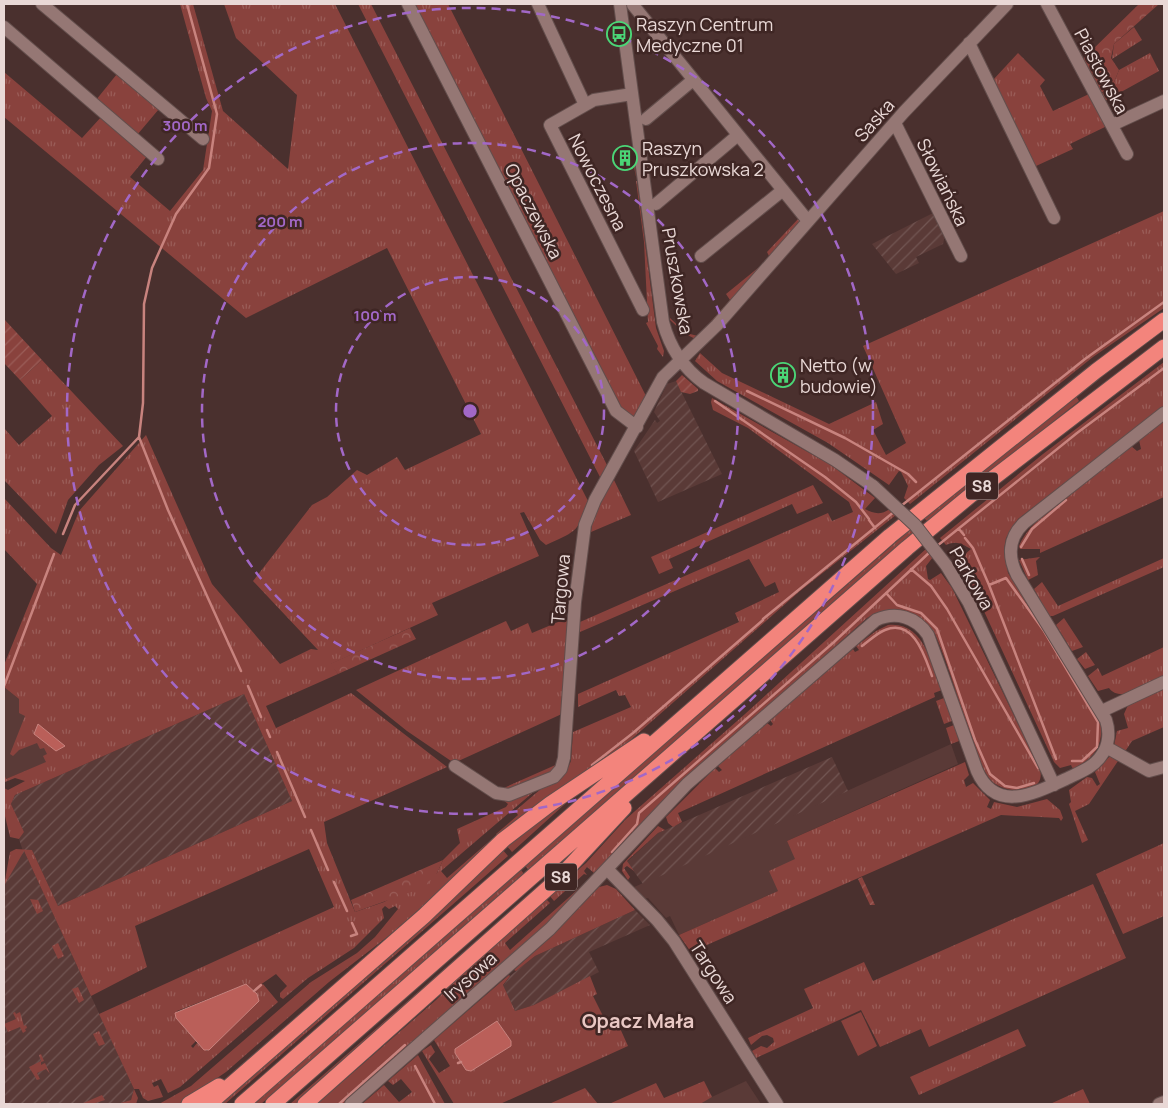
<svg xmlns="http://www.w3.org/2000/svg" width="1168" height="1108" viewBox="0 0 1168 1108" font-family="Manrope,sans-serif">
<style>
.built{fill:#5a3a37}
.industrial{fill:url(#industrial-furrows)}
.grass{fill:url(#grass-tufts);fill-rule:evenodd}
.forest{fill:url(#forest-crowns)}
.garden{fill:url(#garden-furrows)}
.pitch{fill:#89423d}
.water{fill:#ba5f59;stroke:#c8837e}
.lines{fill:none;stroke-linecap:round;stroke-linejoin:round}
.stream{stroke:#c8837e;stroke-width:2.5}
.minor-casing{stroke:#634e4c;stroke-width:14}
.highway-casing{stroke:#634e4c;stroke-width:17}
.minor{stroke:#957774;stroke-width:12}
.highway{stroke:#f3847c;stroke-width:15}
.minor-bridge-casing{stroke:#634e4c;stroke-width:14;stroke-linecap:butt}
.minor-bridge{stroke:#957774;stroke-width:12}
.ring{fill:none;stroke:#a268c7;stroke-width:2.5;stroke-dasharray:9 6}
.labels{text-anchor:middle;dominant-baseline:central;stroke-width:5;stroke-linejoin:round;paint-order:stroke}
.shield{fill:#3f2624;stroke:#b6a3a1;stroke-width:1}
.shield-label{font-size:16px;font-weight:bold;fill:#e9d8d6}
.poi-label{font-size:18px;fill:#e9d8d6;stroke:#3f2624;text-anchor:start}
.street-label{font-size:18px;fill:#e9d8d6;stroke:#3f2624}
.quarter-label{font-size:20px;font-weight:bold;fill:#e9c8c4;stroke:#3f2624}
.centre{fill:#a268c7;stroke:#3f2624;stroke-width:2.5}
.ring-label{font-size:15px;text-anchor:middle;font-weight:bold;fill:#a268c7;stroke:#3f2624;stroke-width:5;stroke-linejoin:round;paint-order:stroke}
</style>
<defs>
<pattern id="industrial-furrows" width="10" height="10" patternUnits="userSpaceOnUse" patternTransform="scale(1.25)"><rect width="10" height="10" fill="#5a3a37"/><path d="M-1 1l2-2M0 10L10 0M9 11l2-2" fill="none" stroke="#725653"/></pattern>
<pattern id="grass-tufts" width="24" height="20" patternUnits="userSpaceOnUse" patternTransform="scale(1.25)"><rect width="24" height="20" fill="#89423d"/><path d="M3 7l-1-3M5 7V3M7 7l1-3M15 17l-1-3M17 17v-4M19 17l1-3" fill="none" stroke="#9a5d58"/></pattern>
<pattern id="forest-crowns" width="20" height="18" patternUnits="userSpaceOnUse" patternTransform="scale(1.25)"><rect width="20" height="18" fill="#89423d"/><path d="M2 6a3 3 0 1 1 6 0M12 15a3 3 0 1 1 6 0" fill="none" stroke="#9a5d58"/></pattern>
<pattern id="garden-furrows" width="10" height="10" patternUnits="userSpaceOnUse" patternTransform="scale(1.25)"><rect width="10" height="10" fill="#89423d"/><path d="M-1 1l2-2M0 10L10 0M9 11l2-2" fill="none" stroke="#9a5d58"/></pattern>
</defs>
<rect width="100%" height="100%" fill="#4a302e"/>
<path class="built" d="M4,687L81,748L4,780Z
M951,744L958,764L787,841L796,859L778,891L679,935L670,916L666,918L648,898L644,899L632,888Z
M746,1081L761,1104H700L701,1102Z"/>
<path class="industrial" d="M933,213L945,235L943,244L916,257L919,263L896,274L872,244Z
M676,381L722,474L658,502L634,451L655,420L657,423L660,421L654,412L667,384Z
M244,694L292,801L58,906L32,850L24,851L134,1089L131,1100L117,1104H4V886L23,851L19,839L24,832L11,804L15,795Z
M832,757L848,791L643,884L627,862L658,833Z
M635,910L650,925L589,952L599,972L534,1005L515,1011L503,986L510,976L535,956Z"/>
<path class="grass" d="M180,4H193L223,111L288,169L297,95L236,38L224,4H335L588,501C578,533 576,531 546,545L540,540L524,512L520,513L539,556L432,603L438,615L331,664L338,674L266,706L276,728L351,693L447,767L324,822L327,843L355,912L384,902L437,873L443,860L460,843L457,829L506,807L508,804L501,798L537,789L441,871L447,878L493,838L496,842L391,934L329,982L226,1072L179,1104H159L191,1086L311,982L357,953L375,937L398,909L395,906L389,909L385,906L382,909L384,918L354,948L308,978L283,999L280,997V993L287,986L276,974L253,990L246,984L177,1011L176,1018L196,1041L191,1046L193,1048L197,1043L207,1051L259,1001L255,991L263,984L278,1002L180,1087L168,1093L161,1079L152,1083L154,1087L158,1085L163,1097L148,1101L143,1098L139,1089H134L138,1098L136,1104H117L131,1100L134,1089L99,1014L334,907L309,849L135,926L147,967L91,996L24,851L4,886L10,852L16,849L32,850L58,906L292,801L244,694L15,795L11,804L24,832L19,839L10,837L4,812V788L8,790L25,781L15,778L5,782L4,774L6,779L46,762L43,756L47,754L44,748L40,749L37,743L19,750L13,756L10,754L25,716L19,713V699L4,687V665L37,584L4,549V498L51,548L61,555L79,511L146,435L212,584L280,664L311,649L318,650L253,581L312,505L327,497L357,470L367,475L397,457L405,470L481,434L387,248L246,318L4,117V72L82,138L102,116L148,155L130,177L170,211L203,170L212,111L206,98Z
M358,4H371L608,467L601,479Z
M415,4H448L646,396L635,418L626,416Z
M1134,27L1142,40L1112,59L1114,44Z
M1018,53L1045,80L1040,86L1053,111L1089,94L1107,126L1070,144L1073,149L1036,166L993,80Z
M1150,53L1159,71L1103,102L1099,95L1112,87L1119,70Z
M117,74L159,109L137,135L96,100Z
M636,181H637L656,328L664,351L663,357L657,349L658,346L646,323L648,322L644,242Z
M1164,211V308L1093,357L910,504L904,498L908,486L901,472L899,471L889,485L828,443L717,381L695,361L700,353L722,373L829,424L876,402L883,424L873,430L886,455L906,443L863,346Z
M799,218L803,223L697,340L684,333L670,320V318L686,333L698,336L730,300L726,294L770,258L767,252Z
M42,360L123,446L99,465L68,500L56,534L4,480V428L19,445L52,416L20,380Z
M1164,362V406L1018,519L1006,538L1004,550L1008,573L1042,624L1101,725C1103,748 1092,759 1073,769L1071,765L1060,768L1054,762L976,594L957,561L971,549C962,544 957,540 946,545L940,538L1043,454Z
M1076,396L1079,401L928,522L924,518Z
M712,398L831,465L875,498L865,509C874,514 881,515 890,509L896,515L800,591L626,744L498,837L496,834L518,815L515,811L542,788L558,781L565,774L571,761L573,732L631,707L625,695L619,696L616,690L578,707V694L739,622L735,613L779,592L775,582L765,587L749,559L580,632V622L828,513L832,521L853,512L849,502L748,428L713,410L711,402Z
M1164,420V497L1040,553V549H1020L1019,546C1031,515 1102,468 1131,446L1137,451L1141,449L1139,440Z
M614,480L631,515L591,532L594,511Z
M813,485L823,503L797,514L792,504L669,559L673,568L659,574L651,557Z
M911,529L914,533L529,870L525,866Z
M927,548L933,557L926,566L928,579L930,580L941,573L952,588L1040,769C1047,797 1001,795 989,778C981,767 977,752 972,739C959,705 950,668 935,634C919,611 892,602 867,618L751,721L594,873L587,867L584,871L587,875L584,874L554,901L549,895L586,863L626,819L745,714Z
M1040,557L1036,561L1038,575L1028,580L1019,560Z
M1164,558V567L1053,616H1049L1034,589L1042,582L1058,606Z
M570,617L564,713L454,763L407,731L356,690L506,621L511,631L528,623L532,633Z
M1064,618L1083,647L1072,651L1056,625Z
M888,625C924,621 931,664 942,690L934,693L935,697L678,813L682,822L673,827L668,823L666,817L715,768L719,772L722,770L718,766L767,723L771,726L773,724L770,720L853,649L855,652L859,650L856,646L876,631Z
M1164,647V679C1151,684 1120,704 1109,688L1098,691L1088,676L1098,668L1102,676Z
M1086,652L1095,665L1085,669L1077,659Z
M1164,688V727L1132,741L1124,753L1114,746L1117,731L1128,728L1124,714L1128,705Z
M944,698L952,721L944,724L936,701Z
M954,725L959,741L951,744L946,728Z
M1111,755L1120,758L1089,804L1075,811L1088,840L1082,843L1069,804L1071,802L1069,790L1087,777L1092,778L1097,786L1100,784L1095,772Z
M965,762L969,775L964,780L966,787L973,783L990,800L987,807L991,809L994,802L1017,807L1047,799L1060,810L1063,818L1061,821L1059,818L1001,815L691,952L679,935L778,891L769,871L795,859L787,841Z
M560,763L557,770L513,792L497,791Z
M565,804L512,852L506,845L559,806Z
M658,826L665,830L658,833L627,861L634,871L627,866L624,868L630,877L628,880L622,871L623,864Z
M1164,843V916L1123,934L1096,874Z
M502,849L508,856L225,1104H217Z
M521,870L524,874L261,1104H253Z
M586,882L568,905L345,1104H317L436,1000L480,956L545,898L550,903L505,943L510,950Z
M1093,884L1126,958L929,1047L921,1029L880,1047L861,1010L756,1058L752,1051L761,1046L767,1048L774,1042L773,1038L767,1035L762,1036L751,1045L748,1038L813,1008L804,989L864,962L873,981Z
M607,885L616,889L635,910L535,956L516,971L514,970L552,936L599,887Z
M537,888L297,1104H290Z
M30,899L38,900L43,911L37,914Z
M58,943L64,956L58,959L52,946Z
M509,975L510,976L503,985L515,1011L534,1005L590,976L597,994L593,996L610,1030L619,1026L628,1046L500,1104H454L422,1051L431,1045L435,1052L429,1059L439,1073L450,1066L434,1040ZM498,1022L511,1041V1046L471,1071L466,1070L455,1053V1049Z
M78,987L84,1000L79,1003L72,989Z
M15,1012L16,1014L20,1012L24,1026L26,1025L27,1028L25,1029L26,1031L23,1033L20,1027L8,1032L4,1024L16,1019L13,1013Z
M1018,1029L1026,1046L919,1095L910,1077Z
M99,1031L105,1044L99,1046L93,1034Z
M41,1054L44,1061L41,1062V1065L45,1063L50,1074L46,1069L37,1073L40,1079L37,1080L29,1067L41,1061L39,1055Z
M418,1055L445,1104H362L384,1085L399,1102L412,1092L401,1079L393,1085L388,1081Z
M704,1081L712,1097L700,1104H609L656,1083L664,1098Z
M585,1088L598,1104H549Z
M1083,1089L1090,1104H1050Z
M102,1095L105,1100L92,1104H81Z"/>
<path class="forest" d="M1139,4H1159L1114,44L1111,58L1119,70L1112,87L1099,94L1082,62L1084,58Z
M410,628L416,639L338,674L330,664Z
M443,860L437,873L425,887L355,912L351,900Z"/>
<path class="garden" d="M619,150L633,151V153L621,155L622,163L634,162L637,181L633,163L621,165Z
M4,319L42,360L20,380L4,363Z
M682,375L698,389V391L690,394L681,392L676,381Z
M862,877L875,905H870L858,879Z"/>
<path class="pitch" d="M861,1012L877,1046L858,1056L841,1021Z"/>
<path class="water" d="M38,724L65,746L56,751L34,734Z
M246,984L257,994L259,1001L209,1050H204L176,1018L175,1013Z
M497,1021L511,1041V1046L471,1071L466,1070L455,1053V1049Z"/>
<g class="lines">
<path class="stream" d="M747,391L845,438L908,474L916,482
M715,401L825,477L856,502L869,519
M139,437L168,510L241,671
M901,506L1085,359L1164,302
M869,520L875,528
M959,529L964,535
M63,534L75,505L139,437L143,403L144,304L152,268L176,214L209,168L217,114L187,4
M965,538L973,548L989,585L1056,759
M937,546L1077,433L1164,368
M1021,547L1032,529L1066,500
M1022,559L1029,575
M911,569L931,586L947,609L1038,768
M989,585L1006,578L1044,631L1098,722L1097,747L1082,761H1072
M886,593L897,605L921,613L937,629L975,740L990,774L1005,786L1017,788L1034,783
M763,619L895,511
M862,646C869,641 877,633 885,630C914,618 925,657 932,676
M4,686L54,554
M248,686L261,717
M267,730L270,737
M277,752L305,817
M592,765L633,733L763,620
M311,830L328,870
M612,852L637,824L639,813L834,642L931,551
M334,882L347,911
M351,936L357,934L352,923
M254,991L261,985
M458,1063L461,1062
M415,1066L435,1104
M339,1104L405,1045"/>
<defs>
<path id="minor" d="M42,4L203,139
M408,4L616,411L637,427
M538,4L585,105
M620,4L663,322C670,348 683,368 704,383L835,460L873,486
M1047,4L1127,154
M633,5L808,221
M4,27L158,159
M969,43L1054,218
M632,94L594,100L550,125L643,310
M646,119L693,80
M895,123L961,256
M1112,125L1164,101
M656,204L738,135
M701,256L783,190
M946,565L969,603L1054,785
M1102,711L1164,682
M1106,747L1149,771L1164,767
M455,766L496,793L509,795L554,777L561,769L564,758L575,602L585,525L595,500L663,377L717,325L904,112L1007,4
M607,869L657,920L674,941L777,1104
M351,1104L550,929L687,784L876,620C896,611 916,617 928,635L977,771C996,814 1035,793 1066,779C1078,773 1093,768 1101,756C1109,746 1110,732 1106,720L1017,575C1008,557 1008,538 1024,523L1164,413
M1159,1104L1164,1102"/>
<path id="highway" d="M189,1104L219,1086
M209,1104L424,916L503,840L550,804L644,741
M242,1104L890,536L1096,371L1164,320
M273,1104L907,548L971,495L1164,347
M305,1104L558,879L624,808"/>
</defs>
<use href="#minor" class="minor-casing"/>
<use href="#highway" class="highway-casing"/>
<use href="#minor" class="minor"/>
<use href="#highway" class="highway"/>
<defs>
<path id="minor-bridge" d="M873,486L915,525L946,565"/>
</defs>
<use href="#minor-bridge" class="minor-bridge-casing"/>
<use href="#minor-bridge" class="minor-bridge"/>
</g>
<g class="ring">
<circle cx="470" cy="411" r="134"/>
<circle cx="470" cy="411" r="268"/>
<circle cx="470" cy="411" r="403"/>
</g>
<defs>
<symbol id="bus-ring" viewBox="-11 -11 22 22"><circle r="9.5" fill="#3f2624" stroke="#4bd677" stroke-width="1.5"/><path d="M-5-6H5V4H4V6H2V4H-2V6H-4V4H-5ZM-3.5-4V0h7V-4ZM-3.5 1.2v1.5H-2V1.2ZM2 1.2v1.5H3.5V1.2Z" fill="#4bd677"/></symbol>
<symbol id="building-ring" viewBox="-11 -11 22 22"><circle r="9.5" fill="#3f2624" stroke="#4bd677" stroke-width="1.5"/><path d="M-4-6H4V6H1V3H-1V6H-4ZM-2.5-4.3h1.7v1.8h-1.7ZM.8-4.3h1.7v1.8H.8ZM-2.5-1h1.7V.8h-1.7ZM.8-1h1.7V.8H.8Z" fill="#4bd677"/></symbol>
</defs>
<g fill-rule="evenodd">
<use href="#bus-ring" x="605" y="20" width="28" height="28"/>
<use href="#building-ring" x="611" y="144" width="28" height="28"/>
<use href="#building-ring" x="769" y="361" width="28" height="28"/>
</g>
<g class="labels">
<g class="shield">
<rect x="966" y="472.5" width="32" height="27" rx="4"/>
<rect x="545" y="863.5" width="32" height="27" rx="4"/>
</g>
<g class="shield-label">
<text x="982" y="486">S8</text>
<text x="561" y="877">S8</text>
</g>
<g class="poi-label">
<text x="636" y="24">Raszyn Centrum<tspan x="636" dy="21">Medyczne 01</tspan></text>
<text x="642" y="148">Raszyn<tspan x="642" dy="21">Pruszkowska 2</tspan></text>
<text x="800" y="365">Netto (w<tspan x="800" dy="21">budowie)</tspan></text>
</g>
<g class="street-label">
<text transform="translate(1102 71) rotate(62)">Piastowska</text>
<text transform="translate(874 120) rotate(-49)">Saska</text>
<text transform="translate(598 182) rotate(63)">Nowoczesna</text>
<text transform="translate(943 182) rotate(64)">Słowiańska</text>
<text transform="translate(534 211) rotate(63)">Opaczewska</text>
<text transform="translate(678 281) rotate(80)">Pruszkowska</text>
<text transform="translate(972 578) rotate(60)">Parkowa</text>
<text transform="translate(560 589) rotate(-85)">Targowa</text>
<text transform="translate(714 972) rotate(57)">Targowa</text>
<text transform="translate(470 976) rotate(-42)">Irysowa</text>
</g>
<g class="quarter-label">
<text x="638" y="1020">Opacz Mała</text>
</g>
</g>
<circle cx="470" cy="411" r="8" class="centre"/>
<g class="ring-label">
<text x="185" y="131">300 m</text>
<text x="280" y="227">200 m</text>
<text x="375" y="321">100 m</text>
</g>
<rect width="1168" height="1108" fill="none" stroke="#e9d8d6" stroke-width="10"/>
</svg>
